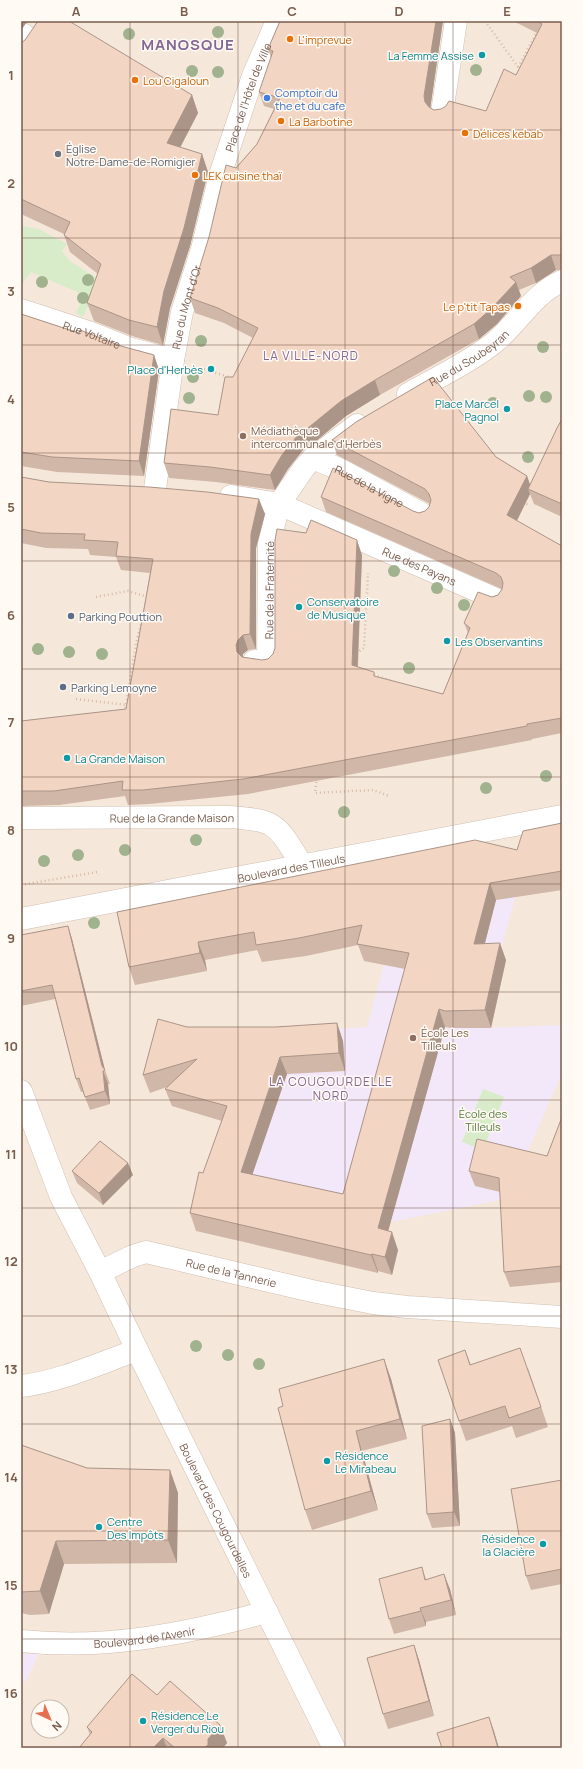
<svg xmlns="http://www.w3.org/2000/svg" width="583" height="1769" viewBox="0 0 583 1769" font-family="Manrope,sans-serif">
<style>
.residential{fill:#f5e8da;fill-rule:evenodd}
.education{fill:#f3e8fa}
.green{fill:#d8ecc9}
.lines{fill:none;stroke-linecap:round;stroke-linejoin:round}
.minor-casing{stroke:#d1beb0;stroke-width:23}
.path{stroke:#d9b8a5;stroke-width:2.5;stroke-dasharray:1 3;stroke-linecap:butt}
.minor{stroke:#fff;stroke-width:22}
.tree{fill:#a0b28e}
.wall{fill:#d1b7a8}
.shaded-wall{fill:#aa9588}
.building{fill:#f3d5c3;stroke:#aa9588}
.grid{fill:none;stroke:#7a5c4d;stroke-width:1;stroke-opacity:0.55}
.food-dot{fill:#e8710a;stroke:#fffaf3;stroke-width:1.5}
.culture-dot{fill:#0f9aa8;stroke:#fffaf3;stroke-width:1.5}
.shop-dot{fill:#3f7fe0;stroke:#fffaf3;stroke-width:1.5}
.worship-dot{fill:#6b7280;stroke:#fffaf3;stroke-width:1.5}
.education-dot{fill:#8d6e63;stroke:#fffaf3;stroke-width:1.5}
.service-dot{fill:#5c6f8a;stroke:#fffaf3;stroke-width:1.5}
.labels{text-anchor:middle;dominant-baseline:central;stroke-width:3;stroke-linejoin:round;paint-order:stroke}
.food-label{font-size:11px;fill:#c56008;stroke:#fffaf3;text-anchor:start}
.culture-label{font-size:11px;fill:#0d838f;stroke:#fffaf3;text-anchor:start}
.shop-label{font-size:11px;fill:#366cbe;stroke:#fffaf3;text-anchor:start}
.street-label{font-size:11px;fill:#7a5c4d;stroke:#fffaf3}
.worship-label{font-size:11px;fill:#5b616d;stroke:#fffaf3;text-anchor:start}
.education-label{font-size:11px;fill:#785e54;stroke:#fffaf3;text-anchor:start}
.service-label{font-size:11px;fill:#4e5e75;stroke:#fffaf3;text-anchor:start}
.park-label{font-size:11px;fill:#537a41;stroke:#fffaf3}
.neighbourhood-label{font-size:12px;letter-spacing:1px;fill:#846695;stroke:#fffaf3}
.district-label{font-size:15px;font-weight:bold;letter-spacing:1px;fill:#846695;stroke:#fffaf3}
.neatline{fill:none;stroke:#7a5c4d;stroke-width:1.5}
.grid-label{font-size:13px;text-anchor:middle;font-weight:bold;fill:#7a5c4d}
</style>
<rect width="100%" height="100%" fill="#fdf6ec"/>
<path class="residential" d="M21,21H562V1748H21ZM38,1707H62V1731H38Z"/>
<path class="education" d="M529,848L479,1028L562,1025V1073L523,1162L515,1197L391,1222L202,1180L248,1045L281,1032L367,1027L386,956L362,953L349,883Z
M21,1654H39L27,1679L21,1686Z"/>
<path class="green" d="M21,226L39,229L67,244L62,251L70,261L100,280L83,317L76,313L84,295L31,272L21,285Z
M483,1089L504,1097L483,1150L462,1142Z"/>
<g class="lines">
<defs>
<g id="minor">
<path d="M21,33L29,38"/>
<path d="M442,112L456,21"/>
<path id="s1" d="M21,310L91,333L131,349L173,360"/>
<path id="s2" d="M408,394C436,378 470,362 495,342C518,323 534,293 562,281"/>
<path id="s3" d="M313,458L339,469L424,515"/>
<path id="s4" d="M155,489L173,360L182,312L202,249L220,175L253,76L277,21"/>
<path id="s5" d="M231,496L279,504L496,599"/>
<path id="s6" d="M254,661L268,662L269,544L279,504L304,468L313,458L357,425"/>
<path id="s7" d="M21,818L228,817C278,820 276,824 302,865"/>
<path id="s8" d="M21,919L562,816"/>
<path id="s9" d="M21,1091L61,1197L100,1272L137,1350L334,1748"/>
<path id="s10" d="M100,1272L133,1256L146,1252L312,1291L373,1303L407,1307L562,1317"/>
<path d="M21,1386C56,1383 103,1362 137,1350"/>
<path id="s11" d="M21,1641C105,1650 186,1634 267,1612"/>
</g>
</defs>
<use href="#minor" class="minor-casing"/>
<path class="path" d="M485,21L521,71
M518,67L538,30
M200,368L232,378
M523,502L530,506
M96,597L128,591L148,597
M356,653L364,648L368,573
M374,675L392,681
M76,699L127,705
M125,712L136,643L142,620
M317,778L315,793L373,790L389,796
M21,885L97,872L98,875"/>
<use href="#minor" class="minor"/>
</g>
<g class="tree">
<circle cx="218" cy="32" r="6"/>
<circle cx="129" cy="34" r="6"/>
<circle cx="476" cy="70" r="6"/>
<circle cx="192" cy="71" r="6"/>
<circle cx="218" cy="72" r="6"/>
<circle cx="88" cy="280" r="6"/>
<circle cx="42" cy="282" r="6"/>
<circle cx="83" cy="298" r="6"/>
<circle cx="201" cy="341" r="6"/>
<circle cx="543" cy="347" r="6"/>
<circle cx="193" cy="377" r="6"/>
<circle cx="529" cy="396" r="6"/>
<circle cx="546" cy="397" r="6"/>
<circle cx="189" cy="398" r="6"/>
<circle cx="493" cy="403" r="6"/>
<circle cx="528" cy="457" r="6"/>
<circle cx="394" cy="571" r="6"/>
<circle cx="437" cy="588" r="6"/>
<circle cx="464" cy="605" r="6"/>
<circle cx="38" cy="649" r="6"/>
<circle cx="69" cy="652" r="6"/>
<circle cx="102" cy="654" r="6"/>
<circle cx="409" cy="668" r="6"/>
<circle cx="546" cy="776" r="6"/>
<circle cx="486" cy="788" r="6"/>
<circle cx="344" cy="812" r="6"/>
<circle cx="196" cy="840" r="6"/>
<circle cx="125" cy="850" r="6"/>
<circle cx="78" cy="855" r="6"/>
<circle cx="44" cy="861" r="6"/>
<circle cx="94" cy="923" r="6"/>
<circle cx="196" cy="1346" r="6"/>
<circle cx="228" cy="1355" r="6"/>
<circle cx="259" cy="1364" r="6"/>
</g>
<path class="wall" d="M280,21H443L430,108L434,110L486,111L516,75L537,33L513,21H562V270H556L536,283L519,290L521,296L497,324L479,339L380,395L346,416L309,447L306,446L288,469L275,490L216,482L169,478L164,463L218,415L233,377L253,338L224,323L195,313L190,298L236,168L257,144L274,109L264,106L259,92L271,58L268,49Z
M21,43L192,95L198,113L180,148L202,154L208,172L190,246L170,308L163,345L135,337L94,321L87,303L98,274L70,252L64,235V234L21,214Z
M21,314L121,346L154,355L159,370L144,476L57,472L21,466Z
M562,419V517L534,504L530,494L517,521L562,546V733L532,739V740L248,794L149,804L128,805L125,796L59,805L21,806V721L126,709L150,573L121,570L116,557L90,555L88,549L46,548L21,543V477L49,482L265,514L256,548V649L248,650L243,654V657L262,660L268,659L273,654L362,555L358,667L376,677L443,694L468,633L464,623L492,597L498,595L502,589L326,512L321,497L419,513L425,511L429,507L430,504L337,455L332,440L496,457L527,476L530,486Z
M562,823V890L496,900L485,943L506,960L491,1028H451L445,1027L388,1231L398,1250L392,1275L378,1271V1273L196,1231L190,1213L222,1121L172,1106L165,1089L167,1087L150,1093L143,1075L187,1027H276L337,1023L343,1041L345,1071L287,1074L252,1175L343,1194L405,969L364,961L358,945L306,956L262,962L257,950L205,960L207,971L135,985L129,967L117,912L517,850Z
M68,926L72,939L105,1070L110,1084H108L110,1104L90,1110L83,1092H81L76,1079L55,999L21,1006V935Z
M562,1117V1282L510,1287L504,1272L500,1192L475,1186L469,1171L547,1156Z
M72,1171L133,1175L103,1205L77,1183Z
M465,1350L471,1365L528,1368L548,1427L516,1438L512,1426L466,1441L459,1421Z
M384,1359L391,1379L407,1439L362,1451L378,1510L312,1530L305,1510L283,1406Z
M450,1419L455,1433L460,1526L432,1528L427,1514Z
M21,1445L87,1468L170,1470L178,1493L177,1563L64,1564L49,1614L30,1615L21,1613Z
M562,1480V1584L531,1590L526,1576Z
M422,1567L426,1579L450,1589L456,1615L426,1622V1626L394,1634L389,1619Z
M414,1645L419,1660L434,1716L388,1729L383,1714Z
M157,1695L220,1725L227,1743L223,1748H79L90,1735L87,1727Z"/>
<path class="shaded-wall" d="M21,21H28L21,30Z
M436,21H443L430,110L425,102L424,96Z
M192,95L198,113L173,161L167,143Z
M202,154L208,172L190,246L170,308L163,345L157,327L164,291Z
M551,255L556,270L536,283L531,268Z
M516,282L521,296L497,324L479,339L474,324Z
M154,355L159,370L144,476L139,461Z
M375,380L380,395L346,416L309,447L303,432L341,401Z
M301,431L306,446L288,469L275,490L270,475L282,455Z
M527,476L532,490L528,489L530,494L512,530L507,515Z
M259,499L265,514L256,548V649L250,634L251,534Z
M357,540L362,555L357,679L352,665Z
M243,635L248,650L243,654L242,660L237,652L236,645L238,640Z
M490,883L496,900L480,962L474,944Z
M68,926L72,939L105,1070L102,1066Z
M198,942L205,960L207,971L200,953Z
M500,943L506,960L491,1028L485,1010Z
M439,1009L445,1027L384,1246L378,1228Z
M337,1023L343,1041L345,1071L339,1053Z
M280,1057L287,1074L247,1190L241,1172Z
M103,1071L108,1084L110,1104L105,1091Z
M128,1163L133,1175L103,1205L99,1193Z
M392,1232L398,1250L392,1275L385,1257Z
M372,1254L378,1271V1273L371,1255Z
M384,1359L391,1379L407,1439L400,1419Z
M450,1419L455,1433L460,1526L454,1512Z
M356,1431L362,1451L378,1510L371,1491Z
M170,1470L178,1493L177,1563L168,1540Z
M56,1541L64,1564L49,1614L40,1591Z
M444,1574L450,1589L456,1615L451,1600Z
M420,1608L426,1622V1626Z
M414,1645L419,1660L434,1716L429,1701Z
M489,1717L494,1731L499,1748H498Z
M220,1725L227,1743L223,1748H204L208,1739Z
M163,1738L167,1748H153Z"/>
<path class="building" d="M38,21H69L192,95L167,143L202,154L184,228L164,291L157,327L129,320L87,303L101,264L64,235L70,222L21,199V43L25,40Z
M280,21H436L424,96L425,102L429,107L434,110L441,109L446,106L449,101L486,111L504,69L516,75L542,24L537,21H562V254L560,255H551L531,268L510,277L516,282L491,309L474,324L375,380L341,401L303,432L301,431L282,455L270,475L210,467L164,463L171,409L218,415L225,377H233L258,328L218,308L190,298L209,237L226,165L236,168L257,144L280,98L259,92L273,51L268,49Z
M21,314L79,333L80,330L121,346L154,355L139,461L52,457L21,452Z
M433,377L496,457L527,476L507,515L562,546V718L527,724V726L243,779L143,790H122L123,781L54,791H21V721L126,709L153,559L116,556L118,542L84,540L85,534L41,533L21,529V477L49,482L149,487L207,492L259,499L251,534L250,634L243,635L238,640L236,645L237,652L242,657L262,660L268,659L273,654L275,648V540L277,529L306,533L311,520L357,540L352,665L374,672V676L443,694L470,628L464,623L478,592L492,597L498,595L502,589L503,583L501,577L496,573L321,497L333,468L413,511L419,513L425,511L429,507L431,500L429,494L425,489L332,440L356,422Z
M562,419V504L528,489L557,428Z
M562,823V871L490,883L474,944L500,943L485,1010L445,1011L439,1009L378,1228L392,1232L385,1257L372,1254L371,1255L190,1213L199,1172L203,1173L227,1106L165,1089L197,1059L143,1075L158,1019L187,1027H276L337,1023L339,1053L280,1057L241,1172L343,1194L409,953L357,944L362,925L299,938L256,945L254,932L198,942L200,953L129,967L117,912L475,840L517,850L523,831Z
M68,926L102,1066L105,1070L103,1071L105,1091L85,1097L79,1078L76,1079L52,985L21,991V935Z
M562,1117V1266L504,1272L499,1178L469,1171L477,1139L547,1156Z
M100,1141L128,1163L99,1193L72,1171Z
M520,1348L541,1407L509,1418L505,1406L459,1421L438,1360L465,1350L470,1365Z
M384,1359L400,1419L356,1431L371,1491L305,1510L278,1408L283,1406L279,1389Z
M450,1419L454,1512L427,1514L422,1426Z
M21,1445L87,1468L170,1470L168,1540L56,1541L40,1591L21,1592Z
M562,1480V1569L526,1576L511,1489Z
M422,1567L425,1580L444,1574L451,1600L420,1608L421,1611L389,1619L379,1579Z
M414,1645L429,1701L383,1714L367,1658Z
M132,1674L157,1695L170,1681L220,1725L208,1739V1745L204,1748H175L163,1738L153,1748H79L92,1732L87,1727Z
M489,1717L498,1748H442L437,1733Z"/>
<path class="grid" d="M130,21V1748M238,21V1748M345,21V1748M453,21V1748M21,130H562M21,238H562M21,345H562M21,453H562M21,561H562M21,669H562M21,777H562M21,884H562M21,992H562M21,1100H562M21,1208H562M21,1316H562M21,1424H562M21,1531H562M21,1639H562"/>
<g class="food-dot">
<circle cx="290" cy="39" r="4"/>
<circle cx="135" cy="80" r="4"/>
<circle cx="281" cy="121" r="4"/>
<circle cx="465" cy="133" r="4"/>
<circle cx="195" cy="175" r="4"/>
<circle cx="518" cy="306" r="4"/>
</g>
<g class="culture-dot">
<circle cx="482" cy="55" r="4"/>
<circle cx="211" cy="369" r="4"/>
<circle cx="507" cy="409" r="4"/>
<circle cx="299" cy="607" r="4"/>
<circle cx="447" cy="641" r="4"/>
<circle cx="67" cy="758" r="4"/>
<circle cx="327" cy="1461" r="4"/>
<circle cx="99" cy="1527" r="4"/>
<circle cx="543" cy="1544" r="4"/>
<circle cx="143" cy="1721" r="4"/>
</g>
<circle class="shop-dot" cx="267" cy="98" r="4"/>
<circle class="worship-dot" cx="58" cy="154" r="4"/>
<g class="education-dot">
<circle cx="243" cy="436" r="4"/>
<circle cx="413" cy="1038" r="4"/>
</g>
<g class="service-dot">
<circle cx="71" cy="616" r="4"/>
<circle cx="63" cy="687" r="4"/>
</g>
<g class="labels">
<g class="food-label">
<text x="298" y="39">L'imprevue</text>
<text x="143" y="80">Lou Cigaloun</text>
<text x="289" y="121">La Barbotine</text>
<text x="473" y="133">Délices kebab</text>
<text x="203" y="175">LEK cuisine thaï</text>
<text x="510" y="306" text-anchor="end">Le p'tit Tapas</text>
</g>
<g class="culture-label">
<text x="474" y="55" text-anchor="end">La Femme Assise</text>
<text x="203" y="369" text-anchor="end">Place d'Herbès</text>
<text x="499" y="403" text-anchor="end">Place Marcel<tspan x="499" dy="13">Pagnol</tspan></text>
<text x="307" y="601">Conservatoire<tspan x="307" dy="13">de Musique</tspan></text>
<text x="455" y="641">Les Observantins</text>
<text x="75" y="758">La Grande Maison</text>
<text x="335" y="1455">Résidence<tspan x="335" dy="13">Le Mirabeau</tspan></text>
<text x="107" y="1521">Centre<tspan x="107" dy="13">Des Impôts</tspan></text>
<text x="535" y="1538" text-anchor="end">Résidence<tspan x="535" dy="13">la Glacière</tspan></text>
<text x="151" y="1715">Résidence Le<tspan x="151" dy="13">Verger du Riou</tspan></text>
</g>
<g class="shop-label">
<text x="275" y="92">Comptoir du<tspan x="275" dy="13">the et du cafe</tspan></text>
</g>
<g class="street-label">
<text stroke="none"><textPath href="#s4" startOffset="404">Place de l'Hôtel de Ville</textPath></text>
<text stroke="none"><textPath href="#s4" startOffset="185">Rue du Mont d'Or</textPath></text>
<text stroke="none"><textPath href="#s1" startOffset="75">Rue Voltaire</textPath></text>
<text stroke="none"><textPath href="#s2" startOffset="71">Rue du Soubeyran</textPath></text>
<text stroke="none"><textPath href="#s3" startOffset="63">Rue de la Vigne</textPath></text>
<text stroke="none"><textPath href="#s5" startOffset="202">Rue des Payans</textPath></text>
<text stroke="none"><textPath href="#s6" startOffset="86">Rue de la Fraternité</textPath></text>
<text stroke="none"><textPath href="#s7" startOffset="151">Rue de la Grande Maison</textPath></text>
<text stroke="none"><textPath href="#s8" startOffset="275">Boulevard des Tilleuls</textPath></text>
<text stroke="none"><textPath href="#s10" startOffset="138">Rue de la Tannerie</textPath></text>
<text stroke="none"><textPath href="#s9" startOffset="463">Boulevard des Cougourdelles</textPath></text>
<text stroke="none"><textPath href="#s11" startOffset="124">Boulevard de l'Avenir</textPath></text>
</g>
<g class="worship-label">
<text x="66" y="148">Église<tspan x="66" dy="13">Notre-Dame-de-Romigier</tspan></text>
</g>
<g class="education-label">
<text x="251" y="430">Médiathèque<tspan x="251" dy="13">intercommunale d'Herbès</tspan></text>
<text x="421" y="1032">École Les<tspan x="421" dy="13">Tilleuls</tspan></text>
</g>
<g class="service-label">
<text x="79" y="616">Parking Pouttion</text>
<text x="71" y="687">Parking Lemoyne</text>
</g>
<g class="park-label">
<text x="483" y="1113">École des<tspan x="483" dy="13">Tilleuls</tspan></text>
</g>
<g class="neighbourhood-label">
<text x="311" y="355">LA VILLE-NORD</text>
<text x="331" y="1081">LA COUGOURDELLE<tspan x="331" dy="14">NORD</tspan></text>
</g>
<g class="district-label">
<text x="188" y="44">MANOSQUE</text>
</g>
</g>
<rect width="583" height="1769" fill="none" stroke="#fffaf3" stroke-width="44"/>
<g transform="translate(50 1719) rotate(136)"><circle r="19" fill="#fffaf3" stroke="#cabbb1"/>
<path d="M0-3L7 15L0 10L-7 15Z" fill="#e76f51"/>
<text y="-6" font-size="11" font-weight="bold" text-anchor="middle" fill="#7a5c4d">N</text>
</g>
<rect x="22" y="22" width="539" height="1725" class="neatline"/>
<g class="grid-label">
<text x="76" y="16">A</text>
<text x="184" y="16">B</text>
<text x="292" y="16">C</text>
<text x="399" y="16">D</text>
<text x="507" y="16">E</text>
<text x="11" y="80">1</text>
<text x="11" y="188">2</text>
<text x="11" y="296">3</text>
<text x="11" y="404">4</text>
<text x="11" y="512">5</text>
<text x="11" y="620">6</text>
<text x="11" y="727">7</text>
<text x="11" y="835">8</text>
<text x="11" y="943">9</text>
<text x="11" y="1051">10</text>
<text x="11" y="1159">11</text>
<text x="11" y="1266">12</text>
<text x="11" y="1374">13</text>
<text x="11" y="1482">14</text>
<text x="11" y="1590">15</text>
<text x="11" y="1698">16</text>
</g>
</svg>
